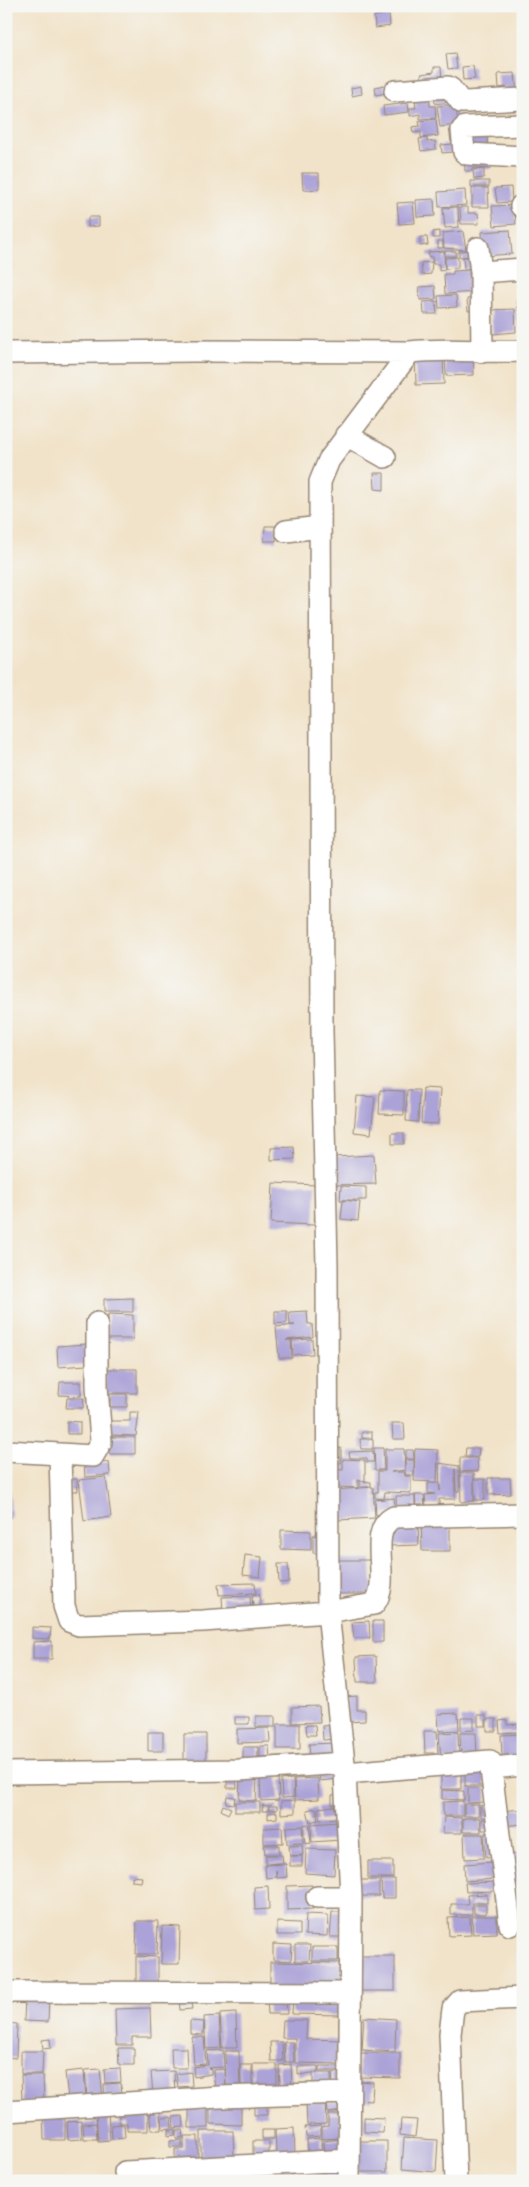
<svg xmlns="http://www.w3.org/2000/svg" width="529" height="2187" viewBox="0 0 529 2187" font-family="'IM FELL DW Pica',serif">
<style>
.building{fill:#aba2d7}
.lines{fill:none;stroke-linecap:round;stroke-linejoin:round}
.minor-casing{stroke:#968674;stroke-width:24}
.minor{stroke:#fff;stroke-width:21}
</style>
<rect width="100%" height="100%" fill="#f6f6f2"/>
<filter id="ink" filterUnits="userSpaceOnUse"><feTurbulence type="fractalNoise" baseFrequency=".02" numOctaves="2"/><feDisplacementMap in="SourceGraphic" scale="10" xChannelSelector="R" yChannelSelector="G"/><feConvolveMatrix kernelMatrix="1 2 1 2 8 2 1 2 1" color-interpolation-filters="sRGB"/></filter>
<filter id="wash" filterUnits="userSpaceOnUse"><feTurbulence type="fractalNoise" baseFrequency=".0096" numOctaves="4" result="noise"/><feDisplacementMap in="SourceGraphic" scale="20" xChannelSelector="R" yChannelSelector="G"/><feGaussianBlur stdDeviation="1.12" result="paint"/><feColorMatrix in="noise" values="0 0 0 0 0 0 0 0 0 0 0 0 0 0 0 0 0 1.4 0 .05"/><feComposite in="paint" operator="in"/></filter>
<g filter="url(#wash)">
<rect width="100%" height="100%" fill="#f1e3c9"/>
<g id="blocks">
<path class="building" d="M389,14L390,26L375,28L374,16Z
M455,53L457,68L448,69L446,54Z
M473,66L475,79L463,80L462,67Z
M434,67H441L442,79L423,85L421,74L434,72Z
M515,73L517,94H507L506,87L499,88L498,74Z
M384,85L386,93L376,95L375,87Z
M361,86L362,94L352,96L351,88Z
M429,90L430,106H435L436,118L420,119V114L410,116V108H416L414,91Z
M449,90L450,102L435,104L434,92Z
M408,103L409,112L384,115L383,106Z
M456,104L458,125L440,127L437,106Z
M436,119L438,136L421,138V132L413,133L412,127L420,126L419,121Z
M458,127L459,141L451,142L449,128Z
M487,128L488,152L467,153L466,129Z
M427,138V142L435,141L436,149L421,151L419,139Z
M453,144L454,152L442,153L441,145Z
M491,157V169L472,168V171H465L464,159Z
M484,169V178L474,179L473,170Z
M302,173H319V189L303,190Z
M471,181H489V187H471Z
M511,187L512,202L497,203L495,188Z
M472,188H488L489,207H472Z
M465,190L466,205L439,207L438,192Z
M434,199L435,216L417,217L416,200Z
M413,202L415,223L399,224L397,203Z
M514,205L516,224L494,226L492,206Z
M458,207L459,227L445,228L443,208Z
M460,207H468V213H478L479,224H461Z
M88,217H99V226L88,227Z
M510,230L512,254L483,256L482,232Z
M439,231V238H433V232Z
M463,231L466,250L444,248L443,233Z
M420,237H427L428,245L420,246Z
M438,241H443V248H438Z
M475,250L476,256L459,257V251Z
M444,251L445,270L439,271V264H433L432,257H429L428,252Z
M445,251H456V256H445Z
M458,257V268L445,269V258Z
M463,257H477L471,268L464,269Z
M432,262L431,274L422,275L421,263Z
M469,270V275H477L478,292L445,294L444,274H453V271Z
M435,286L436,299L420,300L419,287Z
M456,295L457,307L439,308L438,296Z
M523,297V311H518L517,298Z
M476,298V310L468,311L467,299Z
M436,301L437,314H424L423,302Z
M515,309L516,332L493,334L491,310Z
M519,313H523V332H520Z
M415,354H443L444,384L416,385Z
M473,354L474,375L446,376L445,355Z
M374,473H384V490L375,489Z
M265,526H276V541H264Z
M423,1088L440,1089L438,1124L421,1123Z
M380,1090L404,1091V1115L379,1114Z
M407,1090H419L418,1122L406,1121Z
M357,1096L375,1097L371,1134L354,1132Z
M392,1133H404V1144H392Z
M294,1147L295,1159L271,1160V1148Z
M374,1155L376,1184L334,1185L333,1157Z
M273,1183L316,1185L314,1225L271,1223Z
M341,1186L366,1187V1200H340Z
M343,1200L360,1202L358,1221L341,1219Z
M133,1298V1312H104V1299Z
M275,1311H287V1323L275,1324Z
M307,1311L308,1324H312L313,1337L286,1340H291L292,1358H279L276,1327L295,1325H290L289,1312Z
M108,1314L133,1315V1339H108Z
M312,1339L313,1354L293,1355L292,1340Z
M86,1344L87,1365L58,1367L57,1346Z
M105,1369H137V1393H106Z
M60,1382H81V1396L59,1395Z
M110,1394H127V1407H110Z
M67,1398H84L83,1408H66Z
M130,1412H139L136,1436L109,1435V1421H130Z
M67,1421L80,1422V1434H67Z
M392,1423H404L405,1439H393Z
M362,1432H372V1438H362Z
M109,1437H135V1454H109Z
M360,1439H373V1449H361Z
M341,1448V1463H333V1449Z
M374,1448H383L384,1470H375Z
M466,1448H479L478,1457H465Z
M385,1449H404L405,1470L391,1472H405V1476H411V1493L385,1492L384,1499L375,1498V1492H378V1471H385Z
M415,1449L438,1450L437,1482L414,1481Z
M406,1450H413L414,1459H406Z
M373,1451L374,1462H367V1458H350L349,1452Z
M460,1458H477L478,1471L460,1472Z
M343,1459L365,1460V1481L358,1480V1488L333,1487V1469L343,1470Z
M405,1460H414V1475H405Z
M109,1462L110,1475L85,1477L84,1464Z
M439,1463L459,1466V1491H456L455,1469V1499H439V1504L426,1506L425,1495L435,1494L428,1493V1483H439L440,1491Z
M6,1464H9V1476H6Z
M460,1473H474V1501L461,1502Z
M106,1477L111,1517L84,1521L79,1480Z
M488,1478H510L511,1494L488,1495Z
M70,1479H77L78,1491H70Z
M474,1479H485V1500H475Z
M6,1480H9L11,1518L6,1519Z
M360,1481L371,1482V1487H360Z
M373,1487L375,1518L338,1520L336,1490Z
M415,1495H424L425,1507L416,1506Z
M396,1496H415V1511L397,1512Z
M394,1498L396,1513L376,1515L375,1500Z
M418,1522L419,1545L389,1546L387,1524Z
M421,1522H450V1551H422Z
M281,1530L311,1531V1550L281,1549Z
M313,1535L325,1536L324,1553H313Z
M245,1555L262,1557L260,1577L243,1575Z
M338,1560H371L372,1594H338Z
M278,1564H288L289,1582L279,1583Z
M255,1583L256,1593L219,1595L218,1584Z
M259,1594L261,1609L253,1610L252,1595Z
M250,1596L251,1610L223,1612L222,1597Z
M369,1621L370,1638H354L352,1622Z
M373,1621H383V1642H373Z
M32,1627L51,1628L50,1639L32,1638Z
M52,1641V1659H33V1642Z
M376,1656L377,1682H357L356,1657Z
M357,1696V1710H365V1721L347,1722L345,1697Z
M520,1701H523V1713H521Z
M319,1706L320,1722L292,1723V1707Z
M458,1713L459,1730L439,1731L438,1714Z
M478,1715H486V1726H478Z
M519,1715H523V1730H520Z
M256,1716H275V1727H256Z
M235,1717H249V1724H235Z
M461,1718H474V1730L461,1731Z
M487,1719H496V1731H487Z
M507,1720V1725L518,1724V1732L500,1733L499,1721Z
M277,1724H300V1749H277Z
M306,1725H315L316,1735H307Z
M333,1725L334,1739L323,1740L322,1726Z
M269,1728L270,1742L237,1743V1729Z
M424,1731H437L438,1753H425Z
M148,1732H163V1751H148Z
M458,1732L459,1759L441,1760L439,1733Z
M460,1733H476L477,1758H461Z
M184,1734H206V1760H184Z
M522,1734L523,1757H502L501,1735Z
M336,1743V1758L310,1759L309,1744Z
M260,1746H269L270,1759H260Z
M243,1747H258V1760H243Z
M336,1766L338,1779L320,1781L318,1768Z
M465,1767L485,1768V1786H465Z
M441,1772L461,1773V1789H441Z
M227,1776H236L237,1788H227Z
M260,1776H278L279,1800L261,1801Z
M240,1777L257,1778L256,1801L239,1800Z
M318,1778L319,1799L295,1800L294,1779Z
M293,1779L294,1797L282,1798L281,1780Z
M468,1788H486V1802L468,1803Z
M442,1790L464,1791V1800L442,1799Z
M341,1794L342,1804L332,1805V1795Z
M227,1796L235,1797L234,1804L226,1803Z
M295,1800V1813L281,1814V1801Z
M463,1801V1816H443V1802Z
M235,1802H260V1812H235Z
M464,1804H479V1816H464Z
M223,1805L231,1808L228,1814L221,1810Z
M263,1805L268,1806V1811H262Z
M481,1805H490V1817H481Z
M269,1806H277V1810H269Z
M335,1806L336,1818L320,1820L318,1808Z
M316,1808L318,1820L310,1822L307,1810Z
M523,1809V1824L502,1826L500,1811Z
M277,1812V1818L268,1819V1813Z
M444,1817L462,1818V1833H443Z
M463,1818H480L481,1832H463Z
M482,1819H493V1830H482Z
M338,1822L340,1840L312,1842L311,1824Z
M309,1824L311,1843L305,1844L303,1825Z
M302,1826L303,1843L287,1844L286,1827Z
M282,1827L283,1843L264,1844V1828Z
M496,1833L498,1856L486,1857L484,1834Z
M464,1834H483L484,1858L465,1859Z
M264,1845H279V1854H265Z
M302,1845L303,1855L290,1856L289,1846Z
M306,1849L335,1850L334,1875L305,1873Z
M523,1853V1882L510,1884L506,1855Z
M266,1855H282L283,1863L266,1864Z
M290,1856H302V1866H290Z
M368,1861H393V1878H368Z
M493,1862L494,1879L465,1881L464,1864Z
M286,1864L287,1877L277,1878L276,1870V1877L266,1878L265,1865Z
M132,1876L142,1877L141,1882L132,1881Z
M381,1879H395V1898H382Z
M355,1880H379V1896H355Z
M494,1882V1891L466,1892L465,1883Z
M312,1885L313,1909L287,1910V1886Z
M268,1886L269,1909L255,1910L254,1887Z
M487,1894V1903H472V1915H451V1904H468L467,1895Z
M474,1905H486V1914H474Z
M332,1912H342L340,1937H330Z
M306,1914L328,1915L327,1936L305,1935Z
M472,1916H497V1933L473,1934Z
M470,1917L471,1935L449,1936L448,1918Z
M137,1921H158L157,1954H136Z
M519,1921H523V1930H518Z
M277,1922L300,1923V1935H277Z
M162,1926L180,1927L179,1964H161Z
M273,1944L292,1945L291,1961L273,1960Z
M295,1945H310L309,1961H295Z
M312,1947H338V1961H312Z
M136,1956L158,1957V1988H136Z
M360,1956H395V1991H359Z
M270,1962L342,1963L341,1989L270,1988Z
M25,1996L49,1997L48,2022L24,2021Z
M293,1996H341V2015L292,2014Z
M190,1997L192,2009L180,2010L179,1998Z
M267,1997H286L287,2014H268Z
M150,2008L151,2037H132V2045H116L115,2009Z
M236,2013L237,2048H222L220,2014Z
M219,2016L221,2048L206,2049L204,2017Z
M364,2017L396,2019L395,2052L362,2050Z
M283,2020H307L306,2039L341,2040L340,2064L295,2063V2038H282Z
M190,2021L204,2022L203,2035L190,2034Z
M6,2023L17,2024L16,2058L6,2057Z
M192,2037H204L206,2064L194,2065Z
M50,2039L51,2048L43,2049L42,2040Z
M270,2042H282L283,2061H271Z
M284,2042H293L294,2062H285Z
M118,2048H134V2065H119Z
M171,2048H186L187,2068H172Z
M223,2050L224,2067L208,2068L211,2069V2074L194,2077L193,2067L208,2065L207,2051Z
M21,2051H43L42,2074H21Z
M225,2051H239L240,2087H226Z
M359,2053H400V2078L359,2077Z
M253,2064H277V2086H253Z
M291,2064L292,2085H280L279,2065Z
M240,2065H252V2087H241Z
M298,2066H318V2072L298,2075Z
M319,2066H339V2071H319Z
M120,2068L121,2082L105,2083L104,2069Z
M100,2069L103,2097L87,2098L85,2070Z
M225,2069L226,2090H215L213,2070Z
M84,2070L86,2098L68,2099L65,2072Z
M174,2071L175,2094L153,2095L151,2072Z
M191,2072L192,2086L178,2087L176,2074Z
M342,2072L343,2085L333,2086L332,2073Z
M313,2073H331V2084H313Z
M21,2075H43L44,2101L22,2102Z
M356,2081L373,2082L372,2101L355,2100Z
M121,2083L122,2096L105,2097L104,2084Z
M325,2101L326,2124L307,2125L306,2102Z
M339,2101L341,2111L327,2113L326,2103Z
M210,2102H241V2125L210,2124Z
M254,2103H267V2115H254Z
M160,2107L161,2130H151L149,2108Z
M189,2109H208V2128H189Z
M119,2110H148V2131H127V2123H119Z
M43,2112H65V2140H44Z
M108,2112L110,2140L98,2141L96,2113Z
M328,2114H340L341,2138L322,2139V2127L328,2126Z
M183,2116L184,2127L174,2128L173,2117Z
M171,2117L172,2128L163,2129L162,2118Z
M364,2117L384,2118L383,2133L364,2132Z
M401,2119L417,2120L415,2137L400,2135Z
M81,2121L82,2139L68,2140L67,2122Z
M96,2123L97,2139H84L83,2124Z
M124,2124L125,2138L112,2139L111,2125Z
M321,2126V2136L306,2137L305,2127Z
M294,2128L295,2154L276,2155L275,2129Z
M175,2129V2135L168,2136V2130Z
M176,2130H182L183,2138H176Z
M262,2130H274V2139H262Z
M201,2131H233L234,2160H201Z
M184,2136H198V2162H175V2149H184Z
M321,2138L322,2150L308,2151L307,2139Z
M404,2138L438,2140L436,2172L402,2169Z
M341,2139L342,2154L324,2155L323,2141Z
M182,2140V2147H170V2141Z
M253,2141H269V2154L253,2155Z
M357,2141H387V2172H358Z
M327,2164H345V2181H327Z
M292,2168V2177L271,2178V2169Z
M235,2172L237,2181H224L223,2175Z
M314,2173L315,2180L305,2181L304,2175Z
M316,2173H326V2181L316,2180Z
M391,2176H403V2181H391Z
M356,2177H387V2181H356Z
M254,2178H266L267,2181H254Z"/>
</g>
</g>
<g filter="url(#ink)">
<use href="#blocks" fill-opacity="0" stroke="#968674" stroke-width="1"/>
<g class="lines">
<defs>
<path id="minor" d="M395,91L448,87L451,89L461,102H465L523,99
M523,125L465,127L462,130L464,152L467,154L523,157
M521,206L523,205
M478,248L481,272L523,269
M481,272L482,352
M6,353L194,351L410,352
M346,435L385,457
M286,531L320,527
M6,1451L60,1454L64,1606L69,1621L79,1625L203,1621L328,1612L374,1604C393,1581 365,1531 394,1517L523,1514
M60,1454L93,1456L101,1442L97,1386V1323
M492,1768L523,1765
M6,1773L239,1770L344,1763
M345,1773L490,1761L510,1925
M317,1897H351
M6,1992L349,1993
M6,2111L219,2097L348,2093
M125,2172L349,2160
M349,2181L351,1897L345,1773L328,1612L327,1266L322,1031L320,482L329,460L410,352C448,347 485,353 523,351
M456,2181L450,2034L453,2009L460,2001L523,1998"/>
</defs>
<use href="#minor" class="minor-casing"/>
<use href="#minor" class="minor"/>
</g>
</g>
<rect width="529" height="2187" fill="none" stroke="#f6f6f2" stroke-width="25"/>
</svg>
